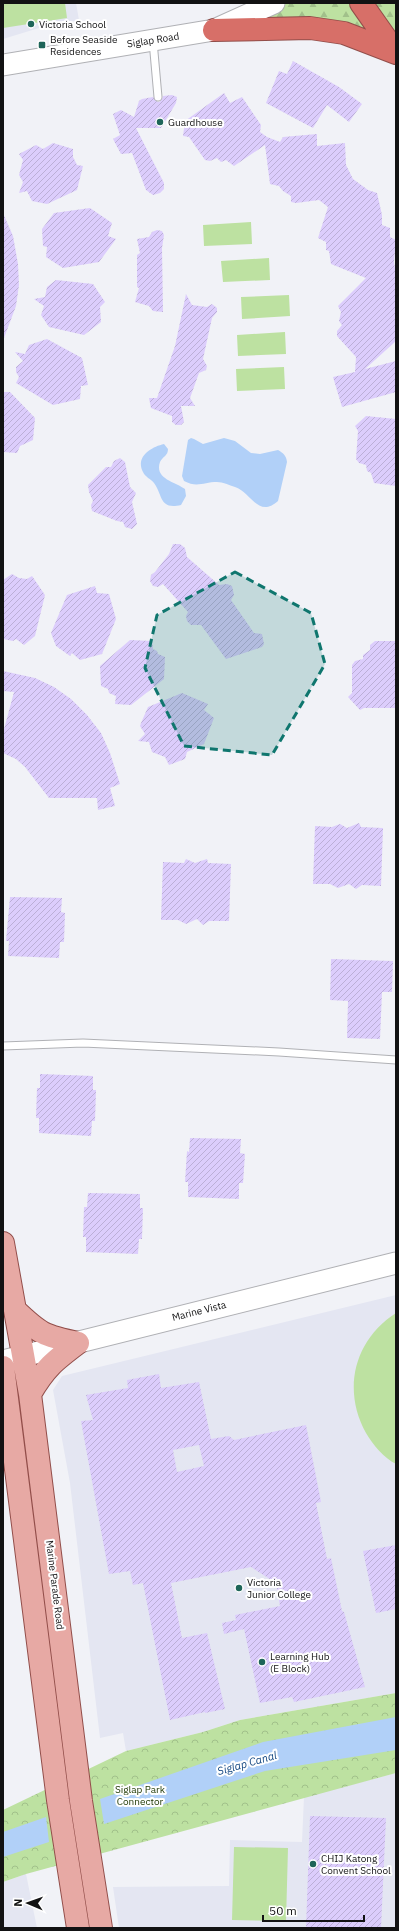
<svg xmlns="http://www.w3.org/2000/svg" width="399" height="1931" viewBox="0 0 399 1931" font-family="'IBM Plex Sans',sans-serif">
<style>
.built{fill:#e4e6f2}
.forest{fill:url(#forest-firs)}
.park{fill:url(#park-crowns)}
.garden{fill:#bde1a1}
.water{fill:#b1d0f8}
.building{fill:url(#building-hatch);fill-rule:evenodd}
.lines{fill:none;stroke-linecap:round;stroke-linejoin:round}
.lane-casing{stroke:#b0b1b5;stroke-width:9}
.secondary-casing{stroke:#b0b1b5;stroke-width:23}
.primary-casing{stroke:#924e4a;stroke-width:24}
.highway-casing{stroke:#924e4a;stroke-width:24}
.lane{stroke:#fff;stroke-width:7}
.secondary{stroke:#fff;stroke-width:21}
.primary{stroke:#e7a9a4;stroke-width:22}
.highway{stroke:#d76f68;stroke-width:22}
.marked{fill:#0f766e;fill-opacity:0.2;stroke:#0f766e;stroke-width:3;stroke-dasharray:8 5;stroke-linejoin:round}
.poi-dot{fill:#1e6559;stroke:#fff;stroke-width:1.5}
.labels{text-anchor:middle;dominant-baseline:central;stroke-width:4;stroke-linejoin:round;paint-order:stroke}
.poi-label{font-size:10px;fill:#121213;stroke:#fff;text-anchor:start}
.street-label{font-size:10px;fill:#121213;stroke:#fff}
.park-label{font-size:10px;fill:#1c3500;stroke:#fff}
.water-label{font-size:11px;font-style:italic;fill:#134781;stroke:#fff}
</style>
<defs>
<pattern id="forest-firs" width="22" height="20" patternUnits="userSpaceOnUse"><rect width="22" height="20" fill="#bde1a1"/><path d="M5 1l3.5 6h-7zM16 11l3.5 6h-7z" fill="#a1c08a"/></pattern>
<pattern id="park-crowns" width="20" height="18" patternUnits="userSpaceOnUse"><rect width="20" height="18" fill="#bde1a1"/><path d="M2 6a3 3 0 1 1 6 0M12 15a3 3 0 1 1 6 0" fill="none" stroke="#a1c08a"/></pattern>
<pattern id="building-hatch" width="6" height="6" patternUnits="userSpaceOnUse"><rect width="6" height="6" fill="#dccdfc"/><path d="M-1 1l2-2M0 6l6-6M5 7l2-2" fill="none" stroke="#bcafd7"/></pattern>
</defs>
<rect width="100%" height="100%" fill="#f1f2f7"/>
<path class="built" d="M3,3H76L79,20L39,28L3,39Z
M396,1295V1693L240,1720L203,1732L126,1751L123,1733L100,1738L70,1483L53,1390L62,1376Z
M396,1773V1928H119L113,1887L229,1886L230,1840L302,1842L304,1797Z
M26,1874L37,1928H3V1882Z"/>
<path class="forest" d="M289,3H396V46L268,33L265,11Z"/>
<path class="park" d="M396,1693V1773L26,1874L3,1882V1810L126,1751L203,1732L240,1720Z"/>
<path class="garden" d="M3,3H65L67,18L3,28Z
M251,222L252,244L204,246L203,225Z
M269,258L270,280L223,282L221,261Z
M289,295L290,316L242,319L241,297Z
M285,332L286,354L238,356L237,335Z
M284,367L285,389L237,391L236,369Z
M396,1313V1464C384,1458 373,1445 366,1433C342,1390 354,1340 396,1313Z
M234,1847L288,1848L286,1921L232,1920Z"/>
<path class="water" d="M191,438L194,439L203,444L224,438L235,441L251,453L260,454L278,450C283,453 286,455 287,462L278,501C258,519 251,492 235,487C229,485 223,482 217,482C204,482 197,488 184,481L182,476L188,440Z
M164,444L168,449C168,456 163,456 160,462C154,479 176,482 185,489L186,496L181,505C159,510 163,495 154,483C151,479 145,477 143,472C135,457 151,447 164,444Z
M396,1717V1750L265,1771L104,1824L100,1799L263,1742Z
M46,1817L49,1842L3,1857V1832Z"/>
<path class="building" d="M293,61L339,87L362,104L349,122L327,105L313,128L266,103L279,71L287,74Z
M224,93L230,103L242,97L261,125L260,132L267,137L280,142L283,137L317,134V146L345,143L346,165L353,179L368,190L377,193L382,215V225L390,228V237L396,240L394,262L396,274V341L365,369L396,361V392L342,407L333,377L355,372L356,357L337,336V331L342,325L339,321L341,312L338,306L366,278L331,264L329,251L326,250V242L318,238L328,207L319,200L296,203L291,202V196L283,191L279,186L270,184L265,145L234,166L226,160L221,162L217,158L210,161L205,160L189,137L183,136L185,121Z
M172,95L177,97L176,103L161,128H136L164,183V189L160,193L153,195L146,190L132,153L121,154L113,139L120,135L113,114L121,110L134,117L139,101L142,99L153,97L156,101L159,102L162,99L163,96Z
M53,143L73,149V157L77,165L83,166L77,190L47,204L32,201L27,191L19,193L23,182L19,175L23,160L19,154L36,145L43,149Z
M90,208L112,223L108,236L116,239L99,262L63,268L46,257L47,247L43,246L42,229L54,213Z
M3,213L13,236L18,264L19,285L16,306L4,338Z
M157,230L162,231L164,235L162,248L163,312L153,311L149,306L135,302L139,288L137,287V255L140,253L137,239L149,237L152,232Z
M56,280L93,284L105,302L100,307L101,322L84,335L49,327L41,315L44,306L34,299L45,297L47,287Z
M186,294L192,305L207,307L212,304L217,308V312L212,318L203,359L207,366L206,370L199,373L190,398L195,406H181L184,422L181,425H176L172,422V416L151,408L149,398H157L175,346Z
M47,339L82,358L88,385L81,386L80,399L53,405L16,383L19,377L16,372V367L23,361L15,352L25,354L29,345Z
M3,392H10L35,418L33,440L20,446L17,453L3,452Z
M366,416L396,419V486L374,483L371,473L367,471L366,465L359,463L356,459L358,431L355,426Z
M120,458L125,462L130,487L136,493L132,502L137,524L132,529L125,527L123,522L117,521L92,511L91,505L93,501L89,492L88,485L106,467H111L114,461Z
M173,544H180L185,548L187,557L219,585L227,584L232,586L234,595L231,600L254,633L262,634L264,644L262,647L226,659L201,625H191L187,621L186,616L188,612L163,584L158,587L153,586L150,581L151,575L155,572L169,554Z
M12,574L19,578L27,579L32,576L45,595L35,636L24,645L16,639L13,641L3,639V580Z
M95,586L97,593L109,594L116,619L102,654L80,660L72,653L70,656L56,646L51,633L67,595Z
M130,640L152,641L153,649L157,651L158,654L165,657L164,679L131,705L115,704L116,696L109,693L108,689L101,686L100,666Z
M375,641H396V708H364L360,710L348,697L352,693V665L355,661L363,659V655L370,650V645Z
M3,671L35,678L54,687L71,699L87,715L101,733L110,753L120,784L110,788L115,806L98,810L97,798H49L25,767L16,759L3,753V733L14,692L3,691Z
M182,693L208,704L204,710L214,718L204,744L187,752L185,759L169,765L165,757L152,752L149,742L138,741L145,734L140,726L141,723L148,707Z
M359,823L361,827L383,828L381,886L362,885L356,889L349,884L338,888L330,884H313L315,826L332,827L340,824L347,828Z
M186,859L195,863L207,859L208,863L231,864L229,921H209L203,925L197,919L186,924L178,920H161L163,862L184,863Z
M10,897L62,898L61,912L65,913L64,942H60L59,958L8,956L9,941H6Z
M331,959L393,961L392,992H382L380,1039L347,1038L348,1001L330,1000Z
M40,1074L93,1076V1090H96L95,1121H92L91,1136L39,1133V1118H36L37,1088H40Z
M190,1138L241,1139L240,1153L245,1154L243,1183H239V1199L188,1197V1182H185L187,1151L189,1152Z
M88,1193L140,1194V1208H143L142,1239H139L138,1254L86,1252V1237H83L84,1207H87Z
M159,1374L161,1388L199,1382L211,1439L229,1436L234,1440L306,1425L321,1502L316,1503L327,1559L331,1558L342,1611L344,1612L365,1687L294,1702L292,1697L260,1703L244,1629L224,1634L222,1623L236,1620L235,1615L280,1606L276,1583L251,1567L171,1583L182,1638L207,1633L225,1709L205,1713V1712L170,1720L143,1583L133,1585L130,1571L109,1574L81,1421L93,1420L86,1395L128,1388L127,1380ZM199,1445L204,1466L177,1472L173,1450Z
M396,1545V1609L376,1613L363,1551Z
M310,1816L386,1818L381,1928H306Z"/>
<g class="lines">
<defs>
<path id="lane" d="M153,41L158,97
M3,1046L83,1043L279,1052L396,1060"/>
<path id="secondary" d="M3,65L214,30L274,3
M3,1361L396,1263"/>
<path id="primary" d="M3,1243L30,1394L81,1801L101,1928
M15,1310C40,1334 44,1336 78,1343
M3,1367L58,1800L78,1928
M30,1394C45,1368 54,1361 78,1343"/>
<path id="highway" d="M361,3L396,53
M214,30L310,28L344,33L396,53"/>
</defs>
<use href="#lane" class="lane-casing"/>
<use href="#secondary" class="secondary-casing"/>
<use href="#primary" class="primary-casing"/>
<use href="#highway" class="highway-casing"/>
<use href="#lane" class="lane"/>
<use href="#secondary" class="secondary"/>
<use href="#primary" class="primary"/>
<use href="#highway" class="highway"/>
</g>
<path class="marked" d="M235,572L311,613L325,664L272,755L184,746L145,668L157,615Z"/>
<g class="poi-dot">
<circle cx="31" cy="24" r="4"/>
<rect x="38" y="41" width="8" height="8" rx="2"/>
<circle cx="160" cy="122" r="4"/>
<circle cx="239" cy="1588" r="4"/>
<circle cx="262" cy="1662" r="4"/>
<circle cx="313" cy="1864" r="4"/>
</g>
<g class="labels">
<g class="poi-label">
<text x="39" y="24">Victoria School</text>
<text x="50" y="39">Before Seaside<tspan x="50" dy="12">Residences</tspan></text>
<text x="168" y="122">Guardhouse</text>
<text x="247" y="1582">Victoria<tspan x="247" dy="12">Junior College</tspan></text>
<text x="270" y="1656">Learning Hub<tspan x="270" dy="12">(E Block)</tspan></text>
<text x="321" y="1858">CHIJ Katong<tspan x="321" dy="12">Convent School</tspan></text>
</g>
<g class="street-label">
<text transform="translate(153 40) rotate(-9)">Siglap Road</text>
<text transform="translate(199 1311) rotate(-14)">Marine Vista</text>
<text transform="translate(55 1585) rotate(83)">Marine Parade Road</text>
</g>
<g class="park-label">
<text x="140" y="1789">Siglap Park<tspan x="140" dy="12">Connector</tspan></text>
</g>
<g class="water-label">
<text transform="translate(247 1763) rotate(-16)">Siglap Canal</text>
</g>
</g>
<rect width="399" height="1931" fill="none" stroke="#121213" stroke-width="8"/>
<g transform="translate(28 1903) rotate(272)" stroke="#ffffff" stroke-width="3" paint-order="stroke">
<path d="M0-3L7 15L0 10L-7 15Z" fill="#121213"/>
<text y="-6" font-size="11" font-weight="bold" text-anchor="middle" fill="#121213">N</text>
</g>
<path d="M263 1915v6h101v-6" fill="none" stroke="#121213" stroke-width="2"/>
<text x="269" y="1915" font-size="12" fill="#121213" stroke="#ffffff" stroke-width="3" paint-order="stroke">50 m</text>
</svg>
